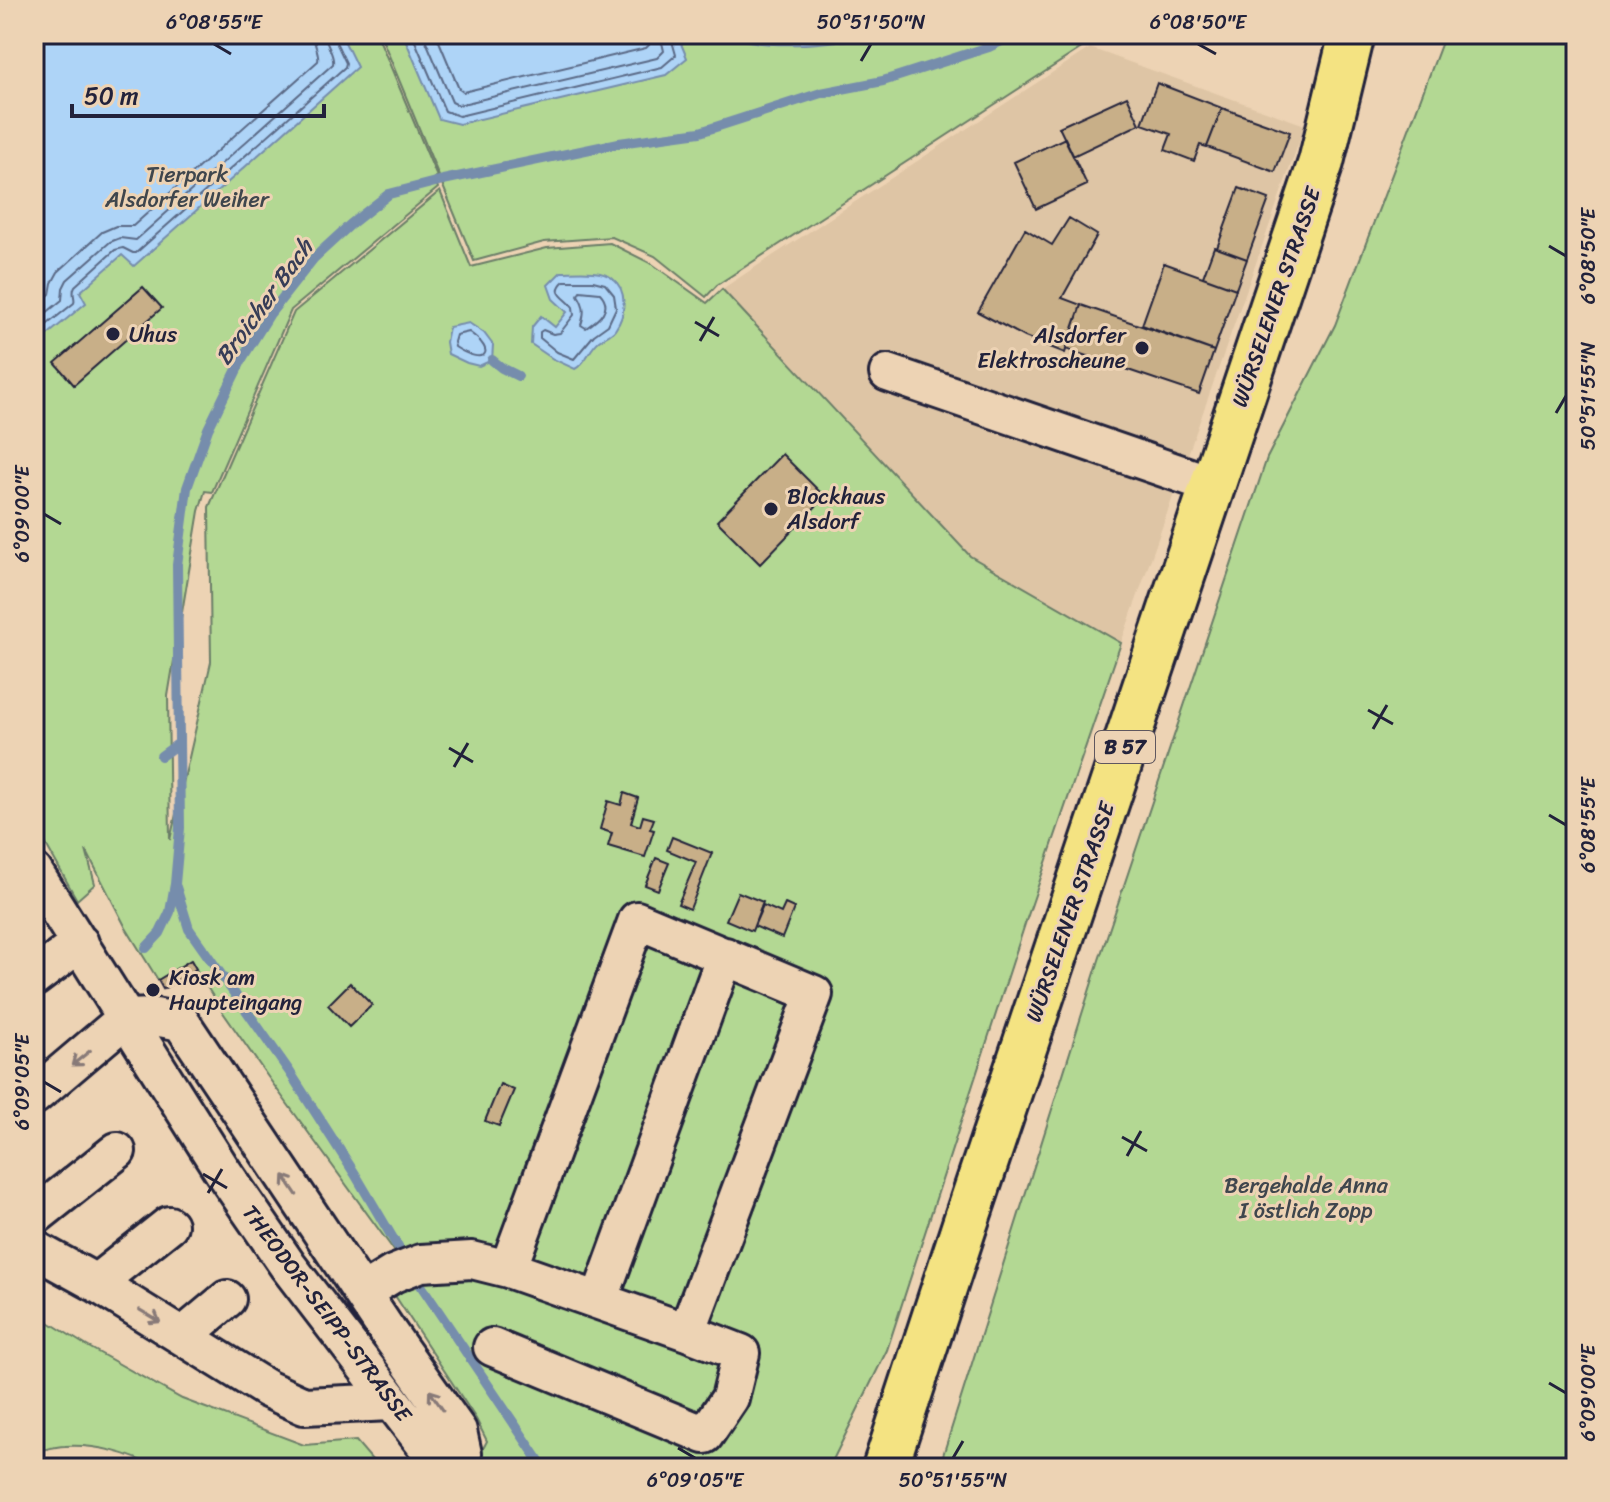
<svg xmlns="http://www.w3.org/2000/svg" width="1610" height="1502" viewBox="0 0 1610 1502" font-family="Sriracha,sans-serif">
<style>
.built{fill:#dec5a5}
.green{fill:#b3d893;stroke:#6a7d67;stroke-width:2}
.water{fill:#aed4f7;stroke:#768dac;stroke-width:2}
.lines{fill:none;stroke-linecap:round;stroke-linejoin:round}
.shore{stroke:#5a6986;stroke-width:2}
.stream{stroke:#768dac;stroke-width:10}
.building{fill:#c8af88;stroke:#22223b;stroke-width:2}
.minor-casing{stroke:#22223b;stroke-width:42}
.major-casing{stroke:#22223b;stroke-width:50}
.minor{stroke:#edd3b4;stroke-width:36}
.major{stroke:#f4e382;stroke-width:44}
.oneway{stroke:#887a78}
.ticks{fill:none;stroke:#22223b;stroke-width:3}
.poi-dot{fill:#22223b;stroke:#edd3b4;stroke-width:3}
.labels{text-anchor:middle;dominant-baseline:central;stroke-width:6;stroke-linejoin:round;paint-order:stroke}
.shield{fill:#edd3b4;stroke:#5f575f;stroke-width:2}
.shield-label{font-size:20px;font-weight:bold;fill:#22223b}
.park-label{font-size:22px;fill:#3f464d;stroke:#edd3b4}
.street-label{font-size:22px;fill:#22223b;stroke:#edd3b4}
.poi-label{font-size:22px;fill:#22223b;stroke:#edd3b4;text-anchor:start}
.water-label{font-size:24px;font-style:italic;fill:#373d57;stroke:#edd3b4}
.neatline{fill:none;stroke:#22223b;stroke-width:3}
.ticks-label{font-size:20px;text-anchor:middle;fill:#22223b}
</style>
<rect width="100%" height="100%" fill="#edd3b4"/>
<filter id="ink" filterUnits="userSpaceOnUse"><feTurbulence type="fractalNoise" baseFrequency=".0125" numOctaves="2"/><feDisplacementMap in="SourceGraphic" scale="16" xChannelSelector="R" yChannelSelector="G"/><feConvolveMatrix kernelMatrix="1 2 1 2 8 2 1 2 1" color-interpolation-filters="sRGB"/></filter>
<g filter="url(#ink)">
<path class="built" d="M1090,48L1305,125L1121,643L970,556L722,289Z"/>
<path class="green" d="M34,34H377L437,177L434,178L438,188L291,310L212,492L205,491L199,511L168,696L170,840L211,662L209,507L294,312L440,191L471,267L547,248L610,243L652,264L707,303L722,289L970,556L1121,643L1025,924L887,1350L829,1468H473L487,1441L476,1419L388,1285L395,1252L268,1077L222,1011L191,961L158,980L126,928L86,850L95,884L77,900L34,823Z
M380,34H1078L1075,37L1083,47L717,285L706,297L655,256L612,237L544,242L474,261Z
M1445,34H1576V1468H939L1099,960L1267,458L1335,325Z
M34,1313L87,1346L182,1399L304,1445L356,1441L379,1468H155C130,1453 95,1444 65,1446C55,1446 44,1450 34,1452Z"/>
<path class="water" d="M34,34H341L357,67L134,266L122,255L80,292L86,303L34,346Z
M403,34H677L687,58L666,75L459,124L439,119Z
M728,34H892C846,40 769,54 728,34Z
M561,272C576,272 600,269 612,278C628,290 626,315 615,330C611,335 604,337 599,341C589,349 586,364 575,369L553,359L531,344L532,327L541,316L555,327L567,312L553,299L548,285Z
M469,323L484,333L493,345L492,360L479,366L467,363L448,354L446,342L449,327Z"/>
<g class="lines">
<path class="shore" d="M412,34L445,111L459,116L662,67L676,55L670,34
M423,34L452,102L458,105L657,58L664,51L660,34
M436,34L459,89L463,92L646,48L649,45L648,34
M564,281H593L605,284L614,295L616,308L608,325L594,335L574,359L557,352L540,338V332L543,330L553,334L560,333L574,315L573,307C565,297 551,293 564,281Z
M580,291L600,293C614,308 598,320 586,328L581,325C585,313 585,306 578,295Z
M34,307L50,294L52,283L58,272L102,232L116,226H133L318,61C320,53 313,43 313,34
M34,323L62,300L63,288L67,280L110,242L120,238L136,240L333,64C335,54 325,45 325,34
M469,332C499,353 484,366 455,347L454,342L456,335Z
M34,335L74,303C76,298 71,293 75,286L115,250L123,248L133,253H136L345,67L346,63L335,40V34"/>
<path class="stream" d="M492,360L502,368L518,376
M161,756L179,743
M176,887L189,929L289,1071L355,1174L418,1281L544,1468
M146,948L160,933L170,912L175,884L180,828L177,565L187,488L208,429L243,357L269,315L314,258L351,224L389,194L443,180L619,143L700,132L821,93L883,81L989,47L1016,34"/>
</g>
<path class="building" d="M1157,83L1222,108L1207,147L1200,145L1194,161L1165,150L1171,134L1142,124Z
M1127,96L1140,124L1073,156L1059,127Z
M1222,108L1290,132L1275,172L1207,147Z
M1065,138L1087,185L1036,209L1014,162Z
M1239,188L1269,199L1247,259L1217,248Z
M1069,218L1097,235L1062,298L1081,305L1065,353L1025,337L978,312L1025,229L1052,245Z
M1214,247L1247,259L1236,289L1203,277Z
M1164,263L1236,289L1214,351L1142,325Z
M143,287L162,308L74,385L55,363Z
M1081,305L1214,351L1199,394L1066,349Z
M782,454L825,497L760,564L717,521Z
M624,793L638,798L631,823L640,826L643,816L654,819L650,829L654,830L645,857L608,846L612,833L600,829L608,801L621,805Z
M672,837L712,853L690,909L678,904L696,862L667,850Z
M656,858L669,863L658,890L645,885Z
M738,892L763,902L752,931L726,920Z
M785,904L794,908L782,938L754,926L763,905L781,913Z
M191,960L196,969L163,989L158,980Z
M350,983L372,1005L349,1027L328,1005Z
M500,1084L514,1090L499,1126L485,1121Z"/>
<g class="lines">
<defs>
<path id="minor" d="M888,373L1213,485
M34,872L222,1170L288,1266L443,1468
M34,978L80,943
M34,1096L126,1018L155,1017L181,1022L390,1335L458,1431L463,1454L454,1468
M34,1217L117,1151
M34,1249L96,1283L267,1389L304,1406L392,1402
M96,1283L169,1225
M362,1293L393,1274L421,1263L472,1260L508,1269L687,1332L814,994L637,920L508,1269
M599,1301L725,956
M183,1336L227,1299
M492,1347L705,1435L730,1398L741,1353L687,1332"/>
<path id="major" d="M885,1468L965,1224L1321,162L1352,34"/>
</defs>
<use href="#minor" class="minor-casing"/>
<use href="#major" class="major-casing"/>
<use href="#minor" class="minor"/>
<use href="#major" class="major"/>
</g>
<defs><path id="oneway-shaft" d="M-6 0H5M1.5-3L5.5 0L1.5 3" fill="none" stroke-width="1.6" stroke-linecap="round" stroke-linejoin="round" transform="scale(2)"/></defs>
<g class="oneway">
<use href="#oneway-shaft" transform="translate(81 1058) rotate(141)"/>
<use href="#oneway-shaft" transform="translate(290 1185) rotate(-124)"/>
<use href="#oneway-shaft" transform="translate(150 1316) rotate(31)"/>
<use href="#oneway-shaft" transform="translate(436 1400) rotate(-125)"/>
</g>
</g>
<path class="ticks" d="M214,44L231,54M1198,44L1216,54M861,61L871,44M1549,246L1566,256M695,322L719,336M700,341L714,317M1556,413L1566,396M44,514L61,524M1368,710L1393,724M1373,729L1387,705M449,748L473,762M454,767L468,743M1549,815L1566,825M44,1082L61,1092M1122,1137L1147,1151M1127,1156L1141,1131M203,1174L227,1188M208,1193L222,1169M1549,1383L1566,1393M678,1448L695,1458M953,1458L963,1441"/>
<g class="poi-dot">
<circle cx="113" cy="334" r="8"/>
<circle cx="1142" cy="348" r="8"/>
<circle cx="771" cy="509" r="8"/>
<circle cx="153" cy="990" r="8"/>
</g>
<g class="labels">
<rect class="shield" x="1095" y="731" width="60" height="32" rx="6"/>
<g class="shield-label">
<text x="1125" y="747">B 57</text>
</g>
<g class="park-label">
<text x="187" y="174">Tierpark<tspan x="187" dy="25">Alsdorfer Weiher</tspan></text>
<text x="1306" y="1185">Bergehalde Anna<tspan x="1306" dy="25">I östlich Zopp</tspan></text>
</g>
<g class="street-label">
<text transform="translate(1276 297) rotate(-71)">WÜRSELENER STRASSE</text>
<text transform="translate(1070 912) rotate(-71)">WÜRSELENER STRASSE</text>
<text transform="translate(327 1313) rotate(53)">THEODOR-SEIPP-STRASSE</text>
</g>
<g class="poi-label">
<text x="129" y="334">Uhus</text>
<text x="1126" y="335" text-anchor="end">Alsdorfer<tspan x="1126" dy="25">Elektroscheune</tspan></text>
<text x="787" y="496">Blockhaus<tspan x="787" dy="25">Alsdorf</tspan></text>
<text x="169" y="977">Kiosk am<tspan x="169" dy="25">Haupteingang</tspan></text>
</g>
<g class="water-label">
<text transform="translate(264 302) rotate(-54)">Broicher Bach</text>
</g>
</g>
<rect width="1610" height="1502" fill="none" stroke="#edd3b4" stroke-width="88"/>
<path d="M72 104v12h252v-12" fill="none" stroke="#22223b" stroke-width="4"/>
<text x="84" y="104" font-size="24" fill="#22223b" stroke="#edd3b4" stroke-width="6" paint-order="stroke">50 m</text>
<rect x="44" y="44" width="1522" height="1414" class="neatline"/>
<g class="ticks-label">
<text x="214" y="29">6°08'55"E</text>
<text x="871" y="29">50°51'50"N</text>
<text x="1198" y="29">6°08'50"E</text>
<text transform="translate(1588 256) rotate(-90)" y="7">6°08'50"E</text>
<text transform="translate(1588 396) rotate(-90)" y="7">50°51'55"N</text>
<text transform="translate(22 514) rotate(-90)" y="7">6°09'00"E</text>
<text transform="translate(1588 825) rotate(-90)" y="7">6°08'55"E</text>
<text transform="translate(22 1082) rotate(-90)" y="7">6°09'05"E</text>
<text transform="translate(1588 1393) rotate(-90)" y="7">6°09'00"E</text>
<text x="695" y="1487">6°09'05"E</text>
<text x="953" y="1487">50°51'55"N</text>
</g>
</svg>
